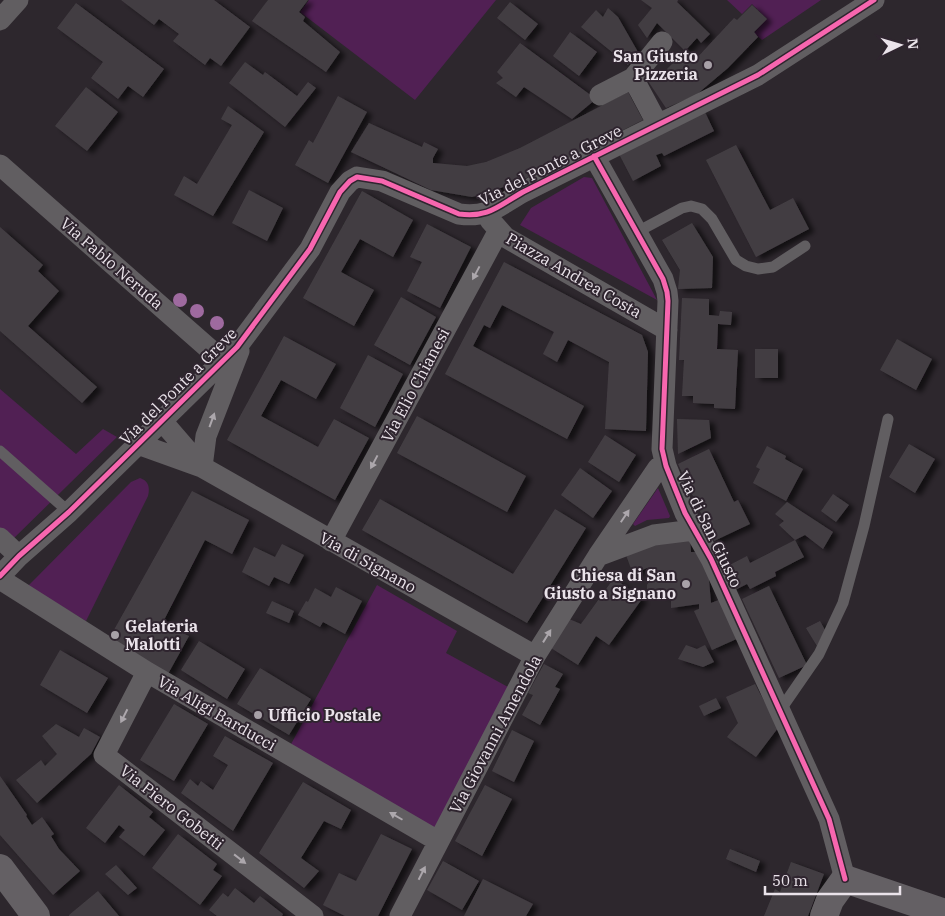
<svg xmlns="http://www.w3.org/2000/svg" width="945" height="916" viewBox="0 0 945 916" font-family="'IBM Plex Serif',serif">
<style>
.green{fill:#512054}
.building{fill:#433e43;filter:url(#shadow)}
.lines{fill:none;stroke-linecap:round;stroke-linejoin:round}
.service{stroke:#615e61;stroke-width:11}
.minor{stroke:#615e61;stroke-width:21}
.secondary{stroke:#646064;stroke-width:28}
.cycleway-casing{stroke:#2f252f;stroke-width:8}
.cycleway{stroke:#f766af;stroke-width:5}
.tree{fill:#9e6a9f}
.oneway{fill:#aca7ac}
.poi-dot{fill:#a8a1a8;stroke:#2f252f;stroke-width:2}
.labels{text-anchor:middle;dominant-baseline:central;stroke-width:4;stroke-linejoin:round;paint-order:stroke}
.poi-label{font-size:16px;font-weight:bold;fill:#eae3ea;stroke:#2f252f;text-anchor:end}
.street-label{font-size:16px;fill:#eae3ea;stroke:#2f252f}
</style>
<defs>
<filter id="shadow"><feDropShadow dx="5.5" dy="3" stdDeviation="2.5" flood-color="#0009"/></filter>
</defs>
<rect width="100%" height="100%" fill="#2d272d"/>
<path class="green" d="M309,0H496L415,100L300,12Z
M727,0H821L762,40L754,33L767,19L752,4L742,14Z
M584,177L592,178L657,300L520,225L531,208Z
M0,389L76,454L103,429L117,437L12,540L0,529Z
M140,478C149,481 150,488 148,496L86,621L28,586L131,482Z
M658,488L670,516L669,518L647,520L635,526L633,524Z
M377,585L457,631L446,653L508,687L436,830L290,746Z"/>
<path class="building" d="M121,0H214L250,27L221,66L210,58L205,65L173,41L179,34L159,19L154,25Z
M268,0H308L299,12L305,17L303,21L340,52L326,72L252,21Z
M641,0H678L677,2L710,34L701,43L697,38L685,51L657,23L647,38L638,25L652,8Z
M510,2L538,24L525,40L497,18Z
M76,3L164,69L143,97L128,86L118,99L91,78L103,62L57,28Z
M752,5L767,19L754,32L758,37L728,68L696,95L666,108L646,78L659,71L662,74L684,52L695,60L734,18L737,20Z
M608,8L618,17L638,52L628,65L581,27L596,10L603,17Z
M570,32L597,52L579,76L553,56Z
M520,43L596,99L572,119L524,87L516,97L496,83L503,78L497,72Z
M245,62L263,75L265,72L297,96L308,82L316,88L285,127L229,83Z
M86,87L118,112L87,151L55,126Z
M628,92L643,120L534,175L488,193L472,197L431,190L351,152L369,123L422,147L424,142L438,149L433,158V163L467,166L486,162L520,148Z
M338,96L367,112L328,183L295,165L309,140L313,143Z
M228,106L264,132L213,216L174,195L184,176L197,184L232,125L221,119Z
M704,110L714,131L664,156L662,153L656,155L661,166L633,181L618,152Z
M736,145L770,210L793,198L809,229L756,257L706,160Z
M249,190L283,208L267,241L232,223Z
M362,191L413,220L393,257L360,239L341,272L374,290L354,326L303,298Z
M692,223L713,257L712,288L678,289L680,270L662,240Z
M427,224L471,247L440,308L407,291L422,262L410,257Z
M0,227L43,265L38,271L59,291L28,326L97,387L82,403L0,331Z
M504,262L642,335L648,352L646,431L605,429L609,362L568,340L557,362L543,354L554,332L502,305L490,328L484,325L473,346L584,406L567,439L445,374Z
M401,297L436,317L410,365L374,345Z
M682,298L709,299V315L719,316L720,311L732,312L731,325L718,324L717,349L738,350L735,409L714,408V404L693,403V396H682L684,360H679Z
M284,336L336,364L316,399L281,380L261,416L318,447L334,419L369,438L335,500L227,440Z
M897,339L932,359L916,390L880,370Z
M755,349H778V378H755Z
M368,355L403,374L375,427L340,408Z
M417,416L526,476L507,512L397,453Z
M677,419L709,420L711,438L678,454Z
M605,435L636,455L619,482L588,462Z
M909,444L935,459L915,493L889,477Z
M767,446L786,456L785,459L803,469L786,501L753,483L760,469L756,467Z
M709,449L734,502L738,500L750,524L714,541L678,464Z
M580,468L612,491L593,518L561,495Z
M192,491L249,520L232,554L205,540L162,624L189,636L168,674L110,637Z
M833,494L849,505L836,522L821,511Z
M380,499L513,574L555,509L586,528L527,623L362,530Z
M787,502L833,532L823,549L805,535L795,540L779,525L784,521L775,514Z
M690,540L691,552H695L708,568L711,603L724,598L741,637L712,650L694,611L699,609V604L671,608V597L647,589V585L651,578L647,568L633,574L626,555L657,542Z
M795,540L804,557L775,572L776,576L750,589L747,584L733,591L722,569L747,556L750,563Z
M282,544L304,555L289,584L274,577L269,586L242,572L254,547L275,557Z
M614,578L642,599L609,645L596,636L578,665L551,648L569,619L581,624Z
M769,586L807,665L779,678L742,599Z
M336,587L362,601L345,634L323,622L320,627L298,615L306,601L308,602L315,588L331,597Z
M272,601L294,611L289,623L266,613Z
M820,621L825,630L817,646L806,628Z
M199,641L245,669L227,699L181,670Z
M686,645L697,649L705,645L714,662L703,667L678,659Z
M60,650L108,678L87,713L40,685Z
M544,664L563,674L555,687L560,689L540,725L522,715L533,695L528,693Z
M260,668L311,699L289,735L237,704Z
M755,684L778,728L756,757L727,737L738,723L726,697Z
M716,698L721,708L704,716L699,706Z
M174,704L208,724L174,781L140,760Z
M56,724L79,737L84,728L100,737L91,754L37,803L16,780L41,760L45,766L57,754L42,736Z
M512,730L534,741L514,782L492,771Z
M225,736L273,763L233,831L181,793L190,779L198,786L201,781L213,790L228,765L213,756Z
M0,776L27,815L26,816L32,825L42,817L54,834L51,836L59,849L80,871L53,895L0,835Z
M303,782L351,810L341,829L324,821L301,858L319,871L304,888L259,853Z
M119,785L153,812L149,817L165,830L144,856L119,837L125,830L119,825L105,843L86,828Z
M485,785L512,799L482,856L455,841Z
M178,834L217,864L213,870L222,876L200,905L152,868Z
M381,834L412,849L378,916H345L323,905L339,873L356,881Z
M730,849L760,861L756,872L726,859Z
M443,861L479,881L462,910L427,890Z
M791,862L824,874L808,916H764L775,889L780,892Z
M116,865L137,888L128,895L105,874Z
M483,879L533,904L526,916H464Z
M235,888L254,903L260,896L283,914L282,916H217L209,910L223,893L228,897Z
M98,891L119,916H69V915Z"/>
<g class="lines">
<path class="service" d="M637,232L682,208L691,206L702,209L712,219L736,260L746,266L758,269L773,267L805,246
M0,451L69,512
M781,709L819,654L843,603L864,526L888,419"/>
<path class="minor" d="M0,20L18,0
M633,78L662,42
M600,95L633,78L658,125
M594,156L663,279L667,292L668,301L662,449L666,466L685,513L711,559L829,819L845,879
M0,165L223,361
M490,220L505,237L667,330
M162,421L200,465
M138,444L202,467L535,656
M202,467L206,436L239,351
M0,538L19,556
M331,541L499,230
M598,556L654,535L694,530
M0,576L19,556L69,512L237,347L310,249L340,192L350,181L357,177L382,181L459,214C489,218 498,206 523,192L758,75L874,0
M0,579L147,672L438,841
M147,672L104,755L313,916
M400,916L535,656L598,556L658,468L666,466"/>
<path class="secondary" d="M0,868L36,916
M824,916L830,900L845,879L945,913"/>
<defs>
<path id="cycleway" d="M594,156L663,279L667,292L668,301L662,449L666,466L685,513L711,559L829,819L845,879
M0,576L19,556L69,512L237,347L310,249L340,192L350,181L357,177L382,181L459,214C489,218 498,206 523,192L758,75L874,0"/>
</defs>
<use href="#cycleway" class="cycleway-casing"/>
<use href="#cycleway" class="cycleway"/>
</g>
<g class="tree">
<circle cx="180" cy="300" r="7"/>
<circle cx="197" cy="311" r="7"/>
<circle cx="217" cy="323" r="7"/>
</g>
<defs><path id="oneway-solid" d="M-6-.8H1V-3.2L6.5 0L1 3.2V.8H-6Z" transform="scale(1.25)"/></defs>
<g class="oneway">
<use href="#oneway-solid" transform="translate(476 273) rotate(118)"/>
<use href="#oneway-solid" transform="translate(212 420) rotate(-70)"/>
<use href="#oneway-solid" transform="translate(374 462) rotate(118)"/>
<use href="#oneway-solid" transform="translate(625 516) rotate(-56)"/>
<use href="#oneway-solid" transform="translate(547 636) rotate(-58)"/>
<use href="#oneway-solid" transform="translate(124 716) rotate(117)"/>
<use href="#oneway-solid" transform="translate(396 816) rotate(-150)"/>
<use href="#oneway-solid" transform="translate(240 859) rotate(38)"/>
<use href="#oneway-solid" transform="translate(422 873) rotate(-63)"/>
</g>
<g class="poi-dot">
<circle cx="708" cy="65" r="5"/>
<circle cx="686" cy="584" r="5"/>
<circle cx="115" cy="635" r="5"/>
<circle cx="258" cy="715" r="5"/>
</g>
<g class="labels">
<g class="poi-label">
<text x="698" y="56">San Giusto<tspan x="698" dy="18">Pizzeria</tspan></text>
<text x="676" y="575">Chiesa di San<tspan x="676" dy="18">Giusto a Signano</tspan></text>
<text x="125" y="626" text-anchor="start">Gelateria<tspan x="125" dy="18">Malotti</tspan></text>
<text x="268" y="715" text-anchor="start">Ufficio Postale</text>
</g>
<g class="street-label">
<text transform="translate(550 165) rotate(-27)">Via del Ponte a Greve</text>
<text transform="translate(112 263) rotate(41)">Via Pablo Neruda</text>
<text transform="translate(574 275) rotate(30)">Piazza Andrea Costa</text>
<text transform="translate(415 385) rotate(-62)">Via Elio Chianesi</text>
<text transform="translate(178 386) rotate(-45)">Via del Ponte a Greve</text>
<text transform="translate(710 529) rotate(64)">Via di San Giusto</text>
<text transform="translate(368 562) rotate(29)">Via di Signano</text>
<text transform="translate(217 713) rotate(30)">Via Aligi Barducci</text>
<text transform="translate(495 734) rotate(-62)">Via Giovanni Amendola</text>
<text transform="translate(172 807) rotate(38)">Via Piero Gobetti</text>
</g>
</g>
<g transform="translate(900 45) rotate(85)" stroke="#2f252f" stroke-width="4" paint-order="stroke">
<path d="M0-4L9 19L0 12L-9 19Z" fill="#eae3ea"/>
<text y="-8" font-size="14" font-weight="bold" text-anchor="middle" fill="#eae3ea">N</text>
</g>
<path d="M765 886v8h135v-8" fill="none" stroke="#eae3ea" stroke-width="2.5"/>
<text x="772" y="886" font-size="15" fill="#eae3ea" stroke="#2f252f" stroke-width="4" paint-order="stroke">50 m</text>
</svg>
